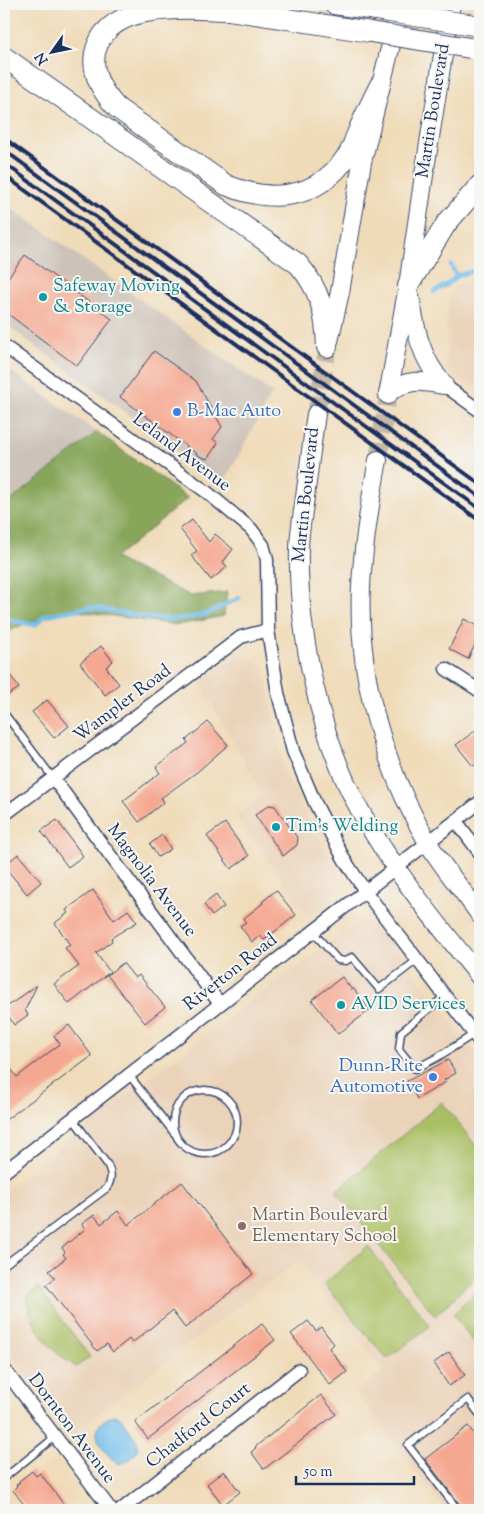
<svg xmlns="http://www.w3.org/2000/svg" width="484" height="1514" viewBox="0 0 484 1514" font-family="'Sorts Mill Goudy',serif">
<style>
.built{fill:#ebd3ba}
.industrial{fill:#cdc2b9}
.green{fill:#aabf64;stroke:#627761}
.forest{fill:#87a65a;stroke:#516a5c}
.water{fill:#72bdeb;stroke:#4676a4}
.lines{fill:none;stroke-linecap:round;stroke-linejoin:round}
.stream{stroke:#72bdeb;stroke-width:4.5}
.building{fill:#f5a891}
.secondary-tunnel{stroke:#c5b9a7;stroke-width:18;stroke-dasharray:18 9;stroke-linecap:butt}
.lane-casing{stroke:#3b496c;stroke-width:9}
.street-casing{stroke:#3b496c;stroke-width:15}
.secondary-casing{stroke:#3b496c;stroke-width:20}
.primary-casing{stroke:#3b496c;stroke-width:22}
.lane{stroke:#fff;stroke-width:6}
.street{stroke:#fff;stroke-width:12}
.secondary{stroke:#fff;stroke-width:18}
.primary{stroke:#fff;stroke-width:20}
.rail{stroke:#1b2f5e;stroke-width:4}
.primary-bridge-casing{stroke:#3b496c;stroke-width:22;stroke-linecap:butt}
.primary-bridge{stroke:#fff;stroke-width:20}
.culture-dot{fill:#0f9aa8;stroke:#f6f6f2;stroke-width:2}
.shop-dot{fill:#3f7fe0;stroke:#f6f6f2;stroke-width:2}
.education-dot{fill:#8d6e63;stroke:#f6f6f2;stroke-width:2}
.labels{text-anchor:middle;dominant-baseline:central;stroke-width:4;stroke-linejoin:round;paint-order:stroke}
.street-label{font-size:18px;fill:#1b2f5e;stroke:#f6f6f2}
.culture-label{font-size:18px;fill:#0d838f;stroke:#f6f6f2;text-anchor:start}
.shop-label{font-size:18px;fill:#366cbe;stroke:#f6f6f2;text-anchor:start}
.education-label{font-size:18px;fill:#785e54;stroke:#f6f6f2;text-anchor:start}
</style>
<rect width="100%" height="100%" fill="#f6f6f2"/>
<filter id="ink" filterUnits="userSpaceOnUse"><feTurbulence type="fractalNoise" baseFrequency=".02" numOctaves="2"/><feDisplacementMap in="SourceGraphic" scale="10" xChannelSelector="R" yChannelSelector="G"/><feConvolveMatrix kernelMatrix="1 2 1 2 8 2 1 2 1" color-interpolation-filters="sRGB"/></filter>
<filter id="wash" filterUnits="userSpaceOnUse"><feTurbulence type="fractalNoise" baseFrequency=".0096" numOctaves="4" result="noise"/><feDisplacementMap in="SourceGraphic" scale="20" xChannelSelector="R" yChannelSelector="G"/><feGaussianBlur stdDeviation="1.12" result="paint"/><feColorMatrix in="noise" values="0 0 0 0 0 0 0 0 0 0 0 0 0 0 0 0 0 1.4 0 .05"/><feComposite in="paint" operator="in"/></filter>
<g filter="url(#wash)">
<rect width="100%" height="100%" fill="#f0dbb9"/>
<path class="built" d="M480,275V386L456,380L447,372L446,330L450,291L461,283Z
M239,655L264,665L284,771L341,881L335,897L309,918L236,816L263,795L199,680Z
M360,921L379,927L480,1059V1377L465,1359L480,1379V1510H445L356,1393L384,1370L298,1261L68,1436L4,1345V1192L207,1033Z"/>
<path class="industrial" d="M4,203L272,393L223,484L4,323Z
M4,367L97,432L4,505Z"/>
<path class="green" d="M442,1102L480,1151V1273L435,1316L336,1191Z
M368,1246L430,1326L387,1359L324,1284Z
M38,1287L90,1357L76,1367C47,1347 35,1333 26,1298Z
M480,1287V1350L453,1314Z"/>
<path class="forest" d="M97,432L188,498L115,558L191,596L227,592L224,616L178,625L71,610L24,624L4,634V506Z"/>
<path class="water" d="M115,1415L121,1418L137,1441C141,1452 129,1463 118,1464C100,1450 83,1426 115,1415Z"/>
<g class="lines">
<path class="stream" d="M451,265L457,277
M475,271L478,283
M434,292L446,285L459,275L480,269
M4,616L15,621L35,625L46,615L90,607L148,618L175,619L194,617L207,614L239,598"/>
</g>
<g id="blocks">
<path class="building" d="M25,255L112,319L77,366L4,311V283Z
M154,351L196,381L222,427L213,439L218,443L207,459L201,457L120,397Z
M192,520L209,542L215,534L233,549L223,562L227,567L211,580L191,555L197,551L180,529Z
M464,619L480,627V635L468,659L449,649Z
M101,646L113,661L106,667L119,684L105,695L80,663Z
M4,666L19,688L4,698Z
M47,700L69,726L54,738L32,712Z
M208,722L228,745L197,772L161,798L164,802L139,822L123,801L160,773L156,767L188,743L186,740Z
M480,727V761L473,766L456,745Z
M269,805L275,806L298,839L297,845L283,856L255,815Z
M57,820L83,856L68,867L41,831Z
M225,823L249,856L231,869L207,836Z
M162,835L171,849L158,857L150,844Z
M18,854L41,882L27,894L4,866Z
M93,890L114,920L128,910L137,922L111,938L112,941L96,953L110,972L69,1004L54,984L79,966L65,948L70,945L55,923L68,913L66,910Z
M276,890L296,915L264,940L260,936L252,942L240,926L246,922L243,919L263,903L262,902Z
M216,895L224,907L212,916L204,904Z
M123,963L135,978L139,975L165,1007L145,1023L107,975Z
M342,977L352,990L353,988L370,1010L338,1034L312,1000Z
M37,985L25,1010L28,1015L14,1025L4,1009Z
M69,1025L92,1056L4,1121V1060L17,1077L60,1044L54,1036Z
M448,1060L456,1073L444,1080L446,1082L417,1099L407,1081Z
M182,1182L253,1274L185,1328L172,1311L132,1343L129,1339L113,1352L107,1344L97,1351L46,1285L55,1278L49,1271L66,1258L63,1254L65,1252L62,1248L85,1229L82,1224L94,1215L101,1224L118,1211L128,1225Z
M308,1321L316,1331L321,1327L334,1344L329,1348L347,1372L330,1385L291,1334Z
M262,1324L275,1340L148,1439L135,1422Z
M449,1352L465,1375L449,1386L434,1363Z
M321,1395L336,1414L264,1469L251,1452L256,1448L255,1447Z
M468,1426L480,1442V1510H464L425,1459Z
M32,1471L36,1476L40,1473L68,1510H28L13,1490L17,1486L16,1485L20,1482L19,1481Z
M224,1471L240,1492L223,1505L207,1484Z"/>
</g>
</g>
<g filter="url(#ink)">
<use href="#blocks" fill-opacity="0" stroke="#3b496c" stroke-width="1"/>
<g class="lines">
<path class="secondary-tunnel" d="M316,414L327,351
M378,460L388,395"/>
<defs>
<path id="lane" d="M4,713L53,778
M313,932L338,960L346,961L352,957L379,989L417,960
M445,996L401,1032L399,1049L415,1069L438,1057L474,1034
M129,1075L174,1133
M173 1122a32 32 0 1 1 64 0a32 32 0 1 1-64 0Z
M4,1265L107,1188C112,1179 112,1173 107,1164L73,1119
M4,1478L55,1437
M458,1510L408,1445L468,1399L480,1415"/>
<path id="street" d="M4,346L208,493L251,529L263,545L267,560L268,630L278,693L293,751L315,803L344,859L365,891L480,1042
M444,385L480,411
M446,669L480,691
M53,778L220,1004
M4,815L241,637L268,630
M456,821L480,853
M4,1172L480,802
M4,1369L111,1510
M121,1510L299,1370"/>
<path id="secondary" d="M410,296C416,332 420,357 444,385
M329,341L340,292L362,162L401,4
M388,393C408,378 421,381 444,385
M388,395L408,286L424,175L451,4
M316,414C312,441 309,469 305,497C303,514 299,532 299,549C297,631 320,740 361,812C394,872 438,924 480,977
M378,460C370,502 363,544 361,587C357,675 383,765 427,841C442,867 463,890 480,915"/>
<path id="primary" d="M334,4L376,10
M216,8L370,32
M228,10C184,9 107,0 95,53C91,75 103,93 117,108L226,185C273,204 317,200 348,155C352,149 354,141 357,134C364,117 372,101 380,85
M4,57L298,264C320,289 326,314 327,347
M408,286L446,224L480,185"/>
</defs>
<use href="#lane" class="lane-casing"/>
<use href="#street" class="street-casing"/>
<use href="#secondary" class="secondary-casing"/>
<use href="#primary" class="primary-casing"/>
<use href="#lane" class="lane"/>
<use href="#street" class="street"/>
<use href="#secondary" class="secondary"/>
<use href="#primary" class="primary"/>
<path class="rail" d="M4,138L480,484
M4,150L480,497
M4,163L480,509
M4,175L480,521"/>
<defs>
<path id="primary-bridge" d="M376,10L474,25
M370,32L470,48"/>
</defs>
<use href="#primary-bridge" class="primary-bridge-casing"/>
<use href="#primary-bridge" class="primary-bridge"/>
</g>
</g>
<g class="culture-dot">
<circle cx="43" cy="297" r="5"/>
<circle cx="276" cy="827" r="5"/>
<circle cx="341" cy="1005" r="5"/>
</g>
<g class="shop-dot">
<circle cx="177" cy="412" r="5"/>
<circle cx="433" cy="1077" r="5"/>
</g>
<circle class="education-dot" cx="242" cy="1226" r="5"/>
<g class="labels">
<g class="street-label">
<text transform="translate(434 111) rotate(-81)">Martin Boulevard</text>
<text transform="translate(181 453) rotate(37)">Leland Avenue</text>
<text transform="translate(307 495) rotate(-84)">Martin Boulevard</text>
<text transform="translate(123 704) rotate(-37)">Wampler Road</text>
<text transform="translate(151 881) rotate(53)">Magnolia Avenue</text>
<text transform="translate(231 973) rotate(-38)">Riverton Road</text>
<text transform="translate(199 1426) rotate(-38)">Chadford Court</text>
<text transform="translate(71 1429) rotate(53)">Dornton Avenue</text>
</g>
<g class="culture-label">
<text x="53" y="287">Safeway Moving<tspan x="53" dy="21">&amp; Storage</tspan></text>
<text x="286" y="827">Tim’s Welding</text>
<text x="351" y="1005">AVID Services</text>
</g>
<g class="shop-label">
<text x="187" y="412">B-Mac Auto</text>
<text x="423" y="1067" text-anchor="end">Dunn-Rite<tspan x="423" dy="21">Automotive</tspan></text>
</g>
<g class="education-label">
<text x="252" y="1216">Martin Boulevard<tspan x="252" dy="21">Elementary School</tspan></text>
</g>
</g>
<rect width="484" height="1514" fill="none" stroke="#f6f6f2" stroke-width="20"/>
<g transform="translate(52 52) rotate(237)" stroke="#f6f6f2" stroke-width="4" paint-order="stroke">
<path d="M0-4L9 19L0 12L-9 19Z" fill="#1b2f5e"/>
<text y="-8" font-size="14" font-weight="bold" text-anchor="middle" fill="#1b2f5e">N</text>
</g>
<path d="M296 1476v8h118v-8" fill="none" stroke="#1b2f5e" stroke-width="2.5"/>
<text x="304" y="1476" font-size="15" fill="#1b2f5e" stroke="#f6f6f2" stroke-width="4" paint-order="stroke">50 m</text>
</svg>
